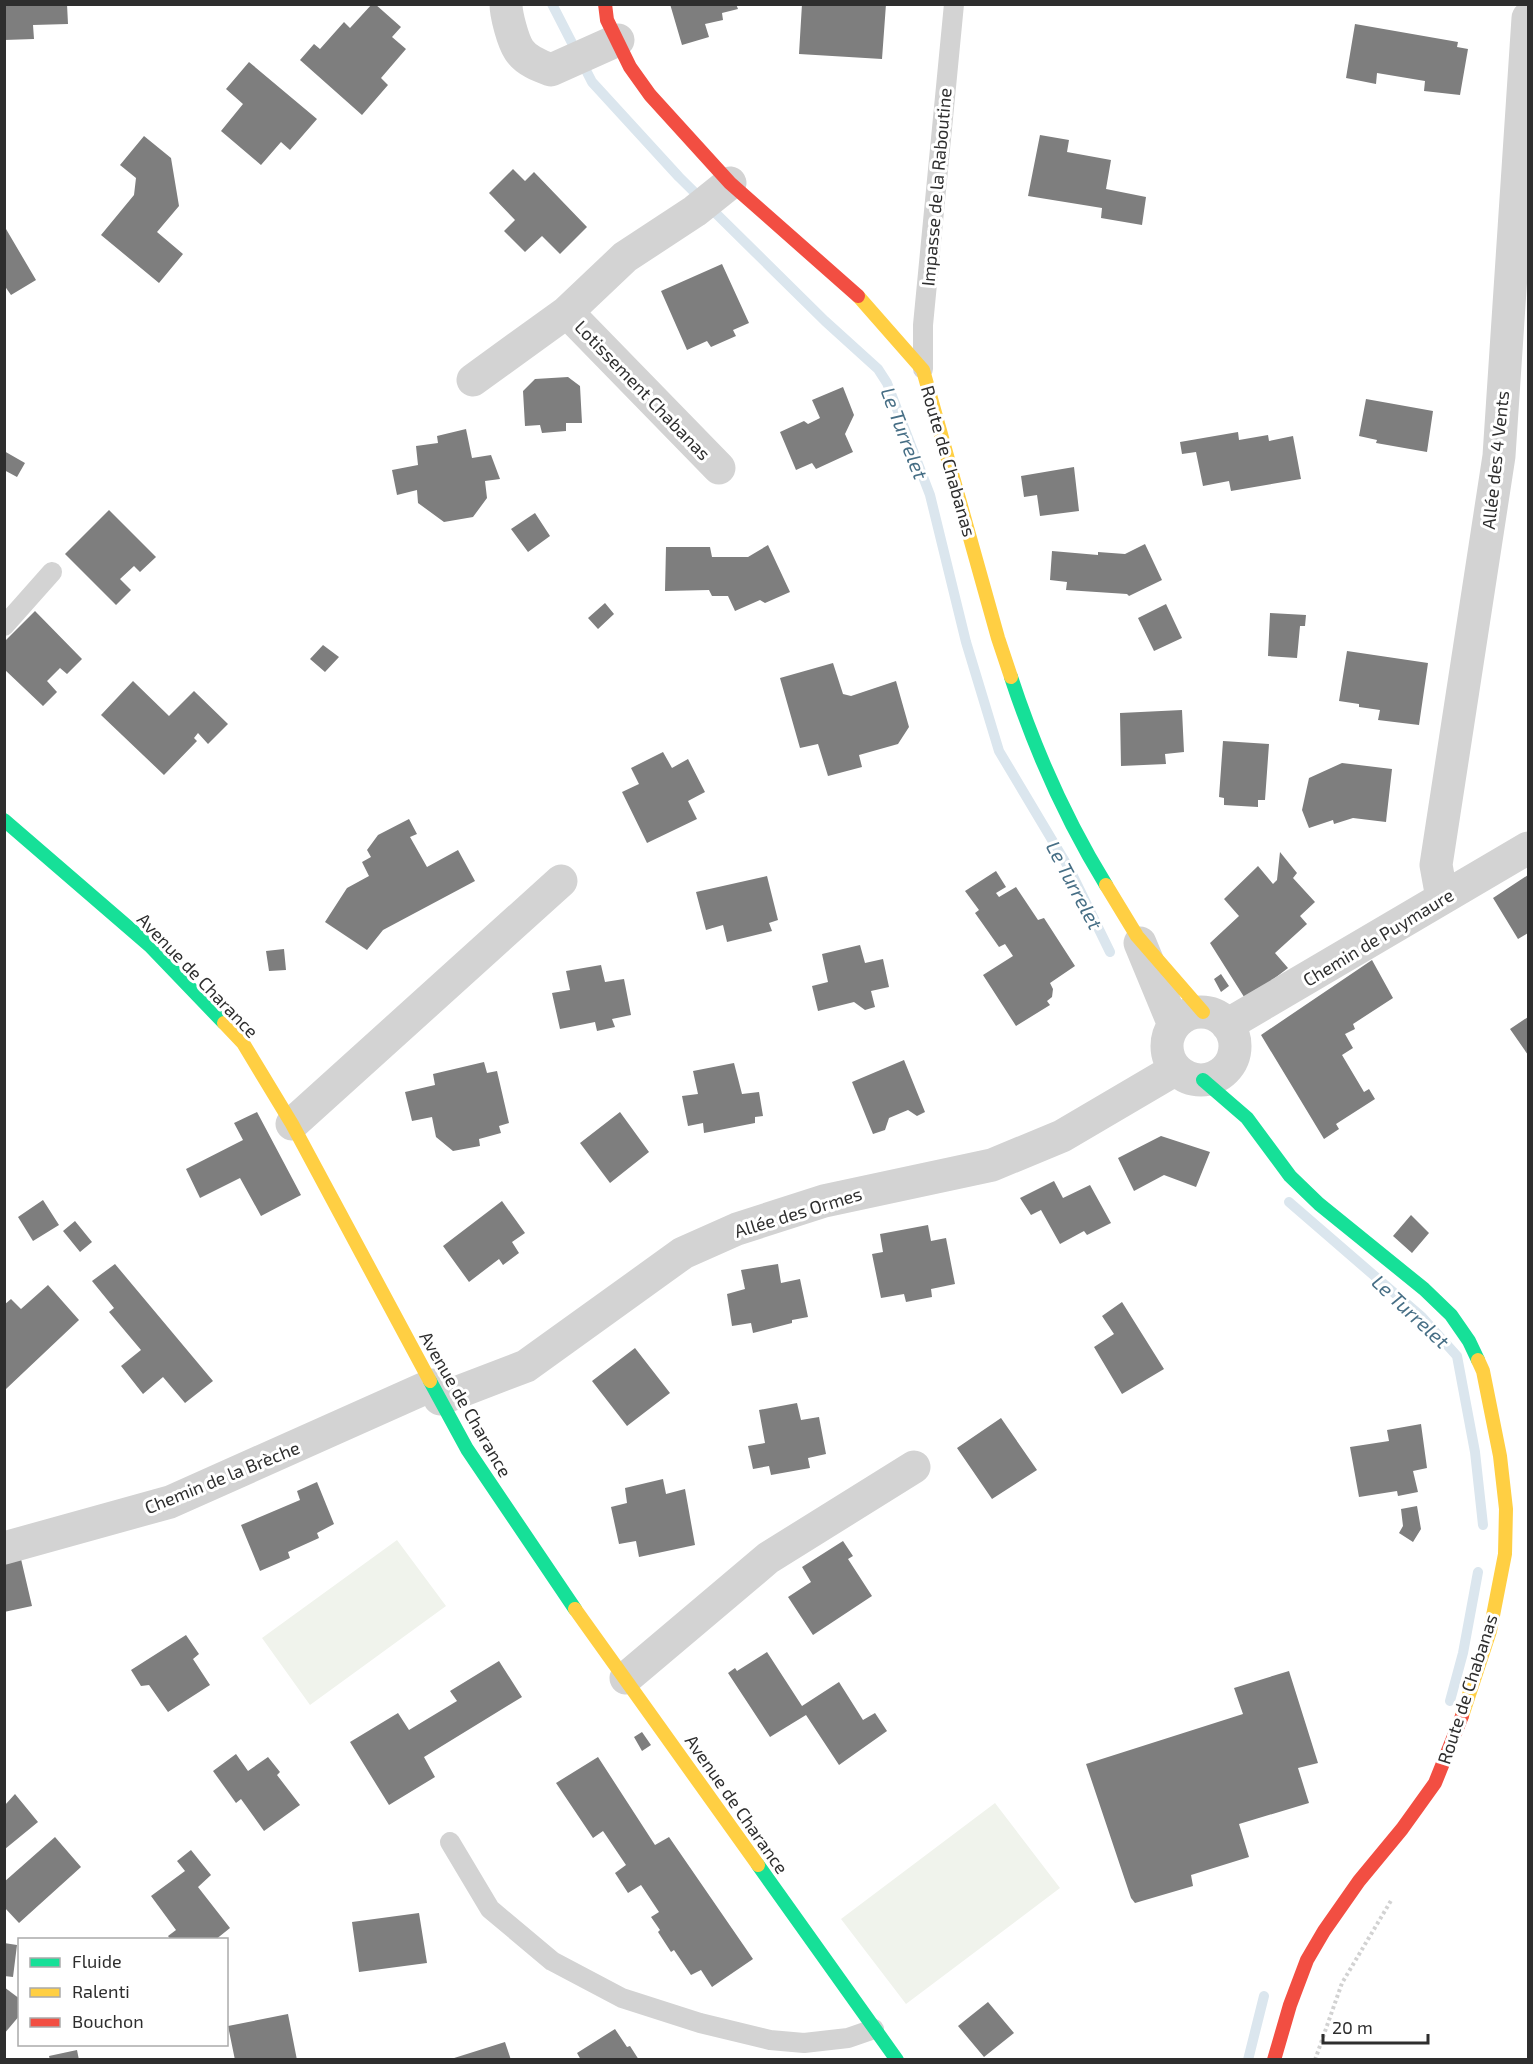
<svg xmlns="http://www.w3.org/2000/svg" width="1533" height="2064" viewBox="0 0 1533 2064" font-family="'Exo 2',sans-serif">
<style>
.green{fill:#f0f3ec}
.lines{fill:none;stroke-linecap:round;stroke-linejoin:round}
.stream{stroke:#dbe6ee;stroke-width:10}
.building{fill:#7e7e7e}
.path{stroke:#d2d2d2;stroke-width:4;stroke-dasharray:3 3;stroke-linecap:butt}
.lane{stroke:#d3d3d3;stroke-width:20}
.street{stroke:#d3d3d3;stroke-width:33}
.fast{stroke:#16e098;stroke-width:14}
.slow{stroke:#ffcf43;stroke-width:14}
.jam{stroke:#f24e42;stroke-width:14}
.labels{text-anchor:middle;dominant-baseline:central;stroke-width:6;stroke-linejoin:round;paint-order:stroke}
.street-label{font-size:18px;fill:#2e2e2e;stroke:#fff}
.water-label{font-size:20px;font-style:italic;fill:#466e85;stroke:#fff}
</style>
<rect width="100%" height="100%" fill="#fff"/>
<path class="green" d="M397,1540L446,1606L310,1705L262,1638Z
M995,1803L1060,1888L906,2004L841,1919Z"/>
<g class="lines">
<path class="stream" d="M552,4L592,82L679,177L825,321L878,369L887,383L930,495L966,642L999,751L1070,870L1110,952
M1289,1202L1422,1317L1457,1356L1475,1452L1483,1525
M1450,1701L1463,1653L1478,1572
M1248,2060L1264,1996"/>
</g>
<path class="building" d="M4,4H67L68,24L33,25L34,39L4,40Z
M372,4H375L401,27L392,37L406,49L381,78L388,85L362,115L300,60L314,44L320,49L344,22L350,28Z
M670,4H736L738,9L722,13L723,20L705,24L709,37L682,45Z
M802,4H886L882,59L799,54Z
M1355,24L1458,42L1457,47L1468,49L1460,95L1424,91L1425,81L1377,73L1376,84L1346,78Z
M249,62L317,119L290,150L281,142L261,165L221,131L243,104L226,89Z
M1040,135L1069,140L1067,152L1111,160L1106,189L1146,197L1142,225L1101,218L1102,208L1028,196Z
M144,136L171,158L179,206L157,232L183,254L159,283L101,235L134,195L136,178L120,165Z
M513,169L525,181L534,172L587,227L560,254L542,236L525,252L504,231L515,220L489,193Z
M6,229L36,280L11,295L4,285V230Z
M722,264L749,323L733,330L736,336L711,347L707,341L687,350L661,291Z
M568,377L580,386L582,423H566V431L542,433L540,425L525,426L523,391L535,379Z
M843,387L854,415L845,434L853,452L816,469L812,463L796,470L780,432L804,421L808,424L820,418L812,400Z
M1366,399L1433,411L1427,452L1376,443L1377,440L1359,436Z
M466,429L472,458L491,455L500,479L485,481L487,498L473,517L444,522L418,503L417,490L397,495L392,470L418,465L416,446L438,443L437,436Z
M1238,432L1239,440L1268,435L1269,441L1293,436L1301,479L1231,491L1229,481L1203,486L1196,452L1182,454L1180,442Z
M4,451L25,463L17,477L4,470Z
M1074,467L1079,511L1040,516L1037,495L1024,497L1021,476Z
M109,510L156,557L140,572L134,566L120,579L131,590L116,605L65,554Z
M535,513L550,536L528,552L511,529Z
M1145,544L1162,580L1129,596L1127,594L1066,590L1067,582L1050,580L1052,551L1098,555V552L1125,554Z
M768,545L790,592L765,603L760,600L735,611L728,596H712L709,590L665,591L666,547H710L712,557H748Z
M605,603L614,614L598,629L588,618Z
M1166,604L1182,638L1154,651L1138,618Z
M35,611L82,659L67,674L60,668L47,681L57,692L43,706L4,669V642Z
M1270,613L1306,615L1305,626H1300L1297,658L1268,656Z
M323,645L339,657L325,672L310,659Z
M1347,651L1428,663L1419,725L1378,720L1380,710L1359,707V704L1339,701Z
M833,663L843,694L851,696L896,681L909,727L898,744L859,755L862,767L828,776L818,744L800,748L780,678Z
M133,681L169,716L194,691L228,724L208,744L198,733L194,738L197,741L164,775L101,715Z
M1182,710L1184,752L1165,754L1166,764L1121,766L1120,713Z
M1223,741L1269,744L1265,800H1258V807L1224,805V798L1219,797Z
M663,752L672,768L688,759L705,792L688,801L697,819L647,843L622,792L639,784L631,768Z
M1342,763L1392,769L1386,822L1353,818L1334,824L1333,820L1309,828L1302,810L1309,778Z
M409,819L417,834L410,837L427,867L458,850L475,881L383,930L367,950L325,922L347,888L369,876L362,862L371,857L367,850L378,835Z
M1280,852L1297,873L1293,878L1315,902L1300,916L1307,924L1275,953L1288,968L1246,1000L1210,943L1239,916L1224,899L1258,866L1273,884L1277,880Z
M996,871L1006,887L996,893L999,897L1016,887L1038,920L1044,918L1075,966L1050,983L1053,989L1052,997L1047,1001L1050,1005L1016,1026L983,975L1013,956L1005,944L999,947L975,913L979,910L965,891Z
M1528,875V933L1518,939L1493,898Z
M767,876L778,920L769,923L772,931L727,942L723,925L706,930L696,892Z
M860,945L865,963L883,959L889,987L871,991L875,1007L865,1010L854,1002L818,1011L812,986L828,982L822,954Z
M284,949L286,970L269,971L266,951Z
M1372,960L1393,998L1353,1024L1355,1029L1345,1034L1353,1048L1342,1055L1364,1092L1369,1089L1375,1099L1336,1124L1339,1129L1324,1139L1261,1035Z
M601,965L605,982L624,979L631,1015L612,1019L615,1027L597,1031L595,1022L560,1029L552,993L570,990L566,971Z
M1221,974L1229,986L1221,992L1214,979Z
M1528,1017V1055L1510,1029Z
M904,1060L925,1112L917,1116L908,1110L889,1118L885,1130L873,1134L852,1082Z
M484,1062L487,1073L497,1071L509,1123L499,1126L501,1133L479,1139L480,1146L453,1151L436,1137L432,1117L412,1121L405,1092L435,1085L433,1074Z
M734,1063L742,1094L759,1092L763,1116L755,1117V1123L704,1133L703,1123L688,1126L682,1096L698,1094L693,1071Z
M257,1112L301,1195L261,1216L240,1178L200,1198L186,1169L243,1140L234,1123Z
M620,1112L649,1152L610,1183L580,1143Z
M1161,1136L1210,1152L1196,1187L1164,1175L1134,1191L1118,1158Z
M1054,1181L1063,1198L1090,1185L1111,1223L1087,1235L1084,1231L1060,1244L1041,1210L1031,1215L1020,1198Z
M43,1200L59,1225L33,1241L18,1217Z
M502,1201L525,1233L512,1242L519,1253L503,1265L499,1259L469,1282L443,1246Z
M1411,1215L1429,1233L1412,1253L1393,1236Z
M75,1221L92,1242L80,1252L63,1231Z
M928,1225L931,1241L946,1238L955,1284L931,1289L932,1297L906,1302L904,1294L881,1298L872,1254L883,1252L880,1234Z
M115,1264L213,1381L185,1403L163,1377L143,1394L121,1366L141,1350L109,1312L114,1308L92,1281Z
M778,1264L781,1283L800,1279L808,1317L792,1320V1323L753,1333L751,1323L732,1326L727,1294L745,1289L741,1270Z
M48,1285L79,1320L6,1389L4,1387V1305L11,1299L21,1309Z
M1122,1302L1164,1369L1122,1394L1094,1347L1114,1334L1102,1316Z
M635,1348L670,1393L627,1426L592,1381Z
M797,1403L801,1420L819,1417L826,1454L808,1458L810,1468L771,1475L769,1466L753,1469L748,1446L765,1443L759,1410Z
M1001,1418L1037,1470L992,1499L957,1448Z
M1421,1424L1427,1468L1413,1471L1418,1492L1398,1496L1397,1491L1359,1497L1350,1447L1389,1441L1387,1430Z
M663,1479L666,1494L685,1489L695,1545L639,1557L636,1541L619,1544L611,1507L627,1503L625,1488Z
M317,1482L334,1524L317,1533L319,1538L288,1552L290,1558L260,1571L241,1525L300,1500L297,1491Z
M1417,1506L1421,1529L1413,1542L1399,1533L1403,1526L1401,1509Z
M843,1541L853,1556L848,1559L872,1596L813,1635L788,1597L811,1582L802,1567Z
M21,1559L32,1606L4,1612V1563Z
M186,1635L199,1654L193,1659L210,1685L168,1712L149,1685L141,1686L131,1670Z
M767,1652L802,1706L839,1682L863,1720L875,1713L887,1731L839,1765L806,1715L770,1737L728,1673L735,1668L737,1671Z
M499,1661L522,1697L424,1757L435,1777L389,1805L350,1742L398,1713L409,1730L457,1701L450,1691Z
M1289,1671L1318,1763L1298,1768L1309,1803L1239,1824L1249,1857L1191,1875L1193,1886L1135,1903L1131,1898L1086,1764L1243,1714L1234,1688Z
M642,1732L651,1745L642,1751L634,1737Z
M236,1754L248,1771L268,1757L280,1772L277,1775L300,1805L264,1831L241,1799L236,1803L213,1771Z
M598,1757L655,1845L669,1837L753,1959L712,1987L701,1970L691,1975L674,1950L671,1952L658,1932L660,1930L651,1917L659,1912L641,1885L628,1893L615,1873L626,1865L603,1831L593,1838L556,1783Z
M15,1794L38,1822L5,1849V1805Z
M55,1837L81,1867L19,1923L4,1907V1882Z
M191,1850L211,1875L198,1887L230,1928L215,1940H171L168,1936L176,1930L151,1896L185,1871L177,1861Z
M419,1913L427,1963L359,1972L352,1922Z
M4,1943L17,1945L13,1977L4,1976Z
M4,1987L20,1999V2015L4,2034Z
M988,2002L1014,2033L984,2057L958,2026Z
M288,2014L297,2060H235L228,2026Z
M615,2029L627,2047L630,2046L639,2060H581L577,2053Z
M505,2042L511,2060H451V2059Z
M77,2050L79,2060H50L49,2056Z"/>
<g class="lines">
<path class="path" d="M1315,2060L1342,1983L1392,1899"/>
<path class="lane" d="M923,369V325L954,4
M4,626L52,572
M450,1842L490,1909L552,1961L622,1998L700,2023L770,2040L804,2043L848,2038L874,2029"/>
<path class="street" d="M506,4C506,15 513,41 519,50C526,61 540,66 551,70L618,40
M473,380L567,312
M719,468L567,312L625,257L695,211L730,183
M1442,898L1436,865L1499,456L1528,18
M1140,943L1174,1025
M1167 1046a34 34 0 1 1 68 0a34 34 0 1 1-68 0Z
M1227,1025L1528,848
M292,1124L561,881
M440,1399L526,1366L683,1253L737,1229L824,1201L992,1165L1062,1136L1176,1069
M4,1548L170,1502L432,1385
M626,1678L768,1558L914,1467"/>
<path class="fast" d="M1011,677C1035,750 1066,820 1106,885
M4,820L150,946L224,1023
M1203,1080L1247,1118L1290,1176L1319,1204L1424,1289L1451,1315L1469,1341L1478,1360
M430,1381L467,1449L575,1609
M758,1865L897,2060"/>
<path class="slow" d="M858,296L923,370L998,638L1011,677
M1106,885L1137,936L1203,1012
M224,1023L243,1043L292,1124L430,1381
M575,1609L758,1865
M1462,1716L1490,1631L1505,1554L1506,1509L1500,1456L1483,1371L1478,1360"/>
<path class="jam" d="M605,4L607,20L630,67L650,95L730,183L858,296
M1274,2060L1290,2005L1307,1960L1324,1931L1359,1881L1402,1829L1435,1783L1462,1716"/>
</g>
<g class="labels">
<g class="street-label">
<text transform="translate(936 187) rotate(-85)">Impasse de la Raboutine</text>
<text transform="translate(643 390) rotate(46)">Lotissement Chabanas</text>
<text transform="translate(1495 460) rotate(-84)">Allée des 4 Vents</text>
<text transform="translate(949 461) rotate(74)">Route de Chabanas</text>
<text transform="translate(1378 937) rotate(-31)">Chemin de Puymaure</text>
<text transform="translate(198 975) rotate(46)">Avenue de Charance</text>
<text transform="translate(798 1212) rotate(-17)">Allée des Ormes</text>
<text transform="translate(466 1404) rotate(60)">Avenue de Charance</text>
<text transform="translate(222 1477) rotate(-22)">Chemin de la Brèche</text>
<text transform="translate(1467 1689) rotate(-72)">Route de Chabanas</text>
<text transform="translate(737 1804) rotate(55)">Avenue de Charance</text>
</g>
<g class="water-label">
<text transform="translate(905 433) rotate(69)">Le Turrelet</text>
<text transform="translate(1075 885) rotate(62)">Le Turrelet</text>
<text transform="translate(1411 1311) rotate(43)">Le Turrelet</text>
</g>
</g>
<rect width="1533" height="2064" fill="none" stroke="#2e2e2e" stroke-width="12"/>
<rect x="18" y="1938" width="210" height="108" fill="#ffffff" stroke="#ababab" stroke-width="1.5"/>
<rect x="30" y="1958" width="30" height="9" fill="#16e098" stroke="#ababab" stroke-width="1.5"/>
<text x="72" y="1968" font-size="18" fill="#2e2e2e">Fluide</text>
<rect x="30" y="1988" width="30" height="9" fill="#ffcf43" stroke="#ababab" stroke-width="1.5"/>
<text x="72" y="1998" font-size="18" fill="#2e2e2e">Ralenti</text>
<rect x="30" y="2018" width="30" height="9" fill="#f24e42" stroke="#ababab" stroke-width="1.5"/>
<text x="72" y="2028" font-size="18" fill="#2e2e2e">Bouchon</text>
<path d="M1323 2034v9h105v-9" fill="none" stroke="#2e2e2e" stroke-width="3"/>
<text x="1332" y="2034" font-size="18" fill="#2e2e2e" stroke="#ffffff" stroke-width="4.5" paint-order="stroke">20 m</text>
</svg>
